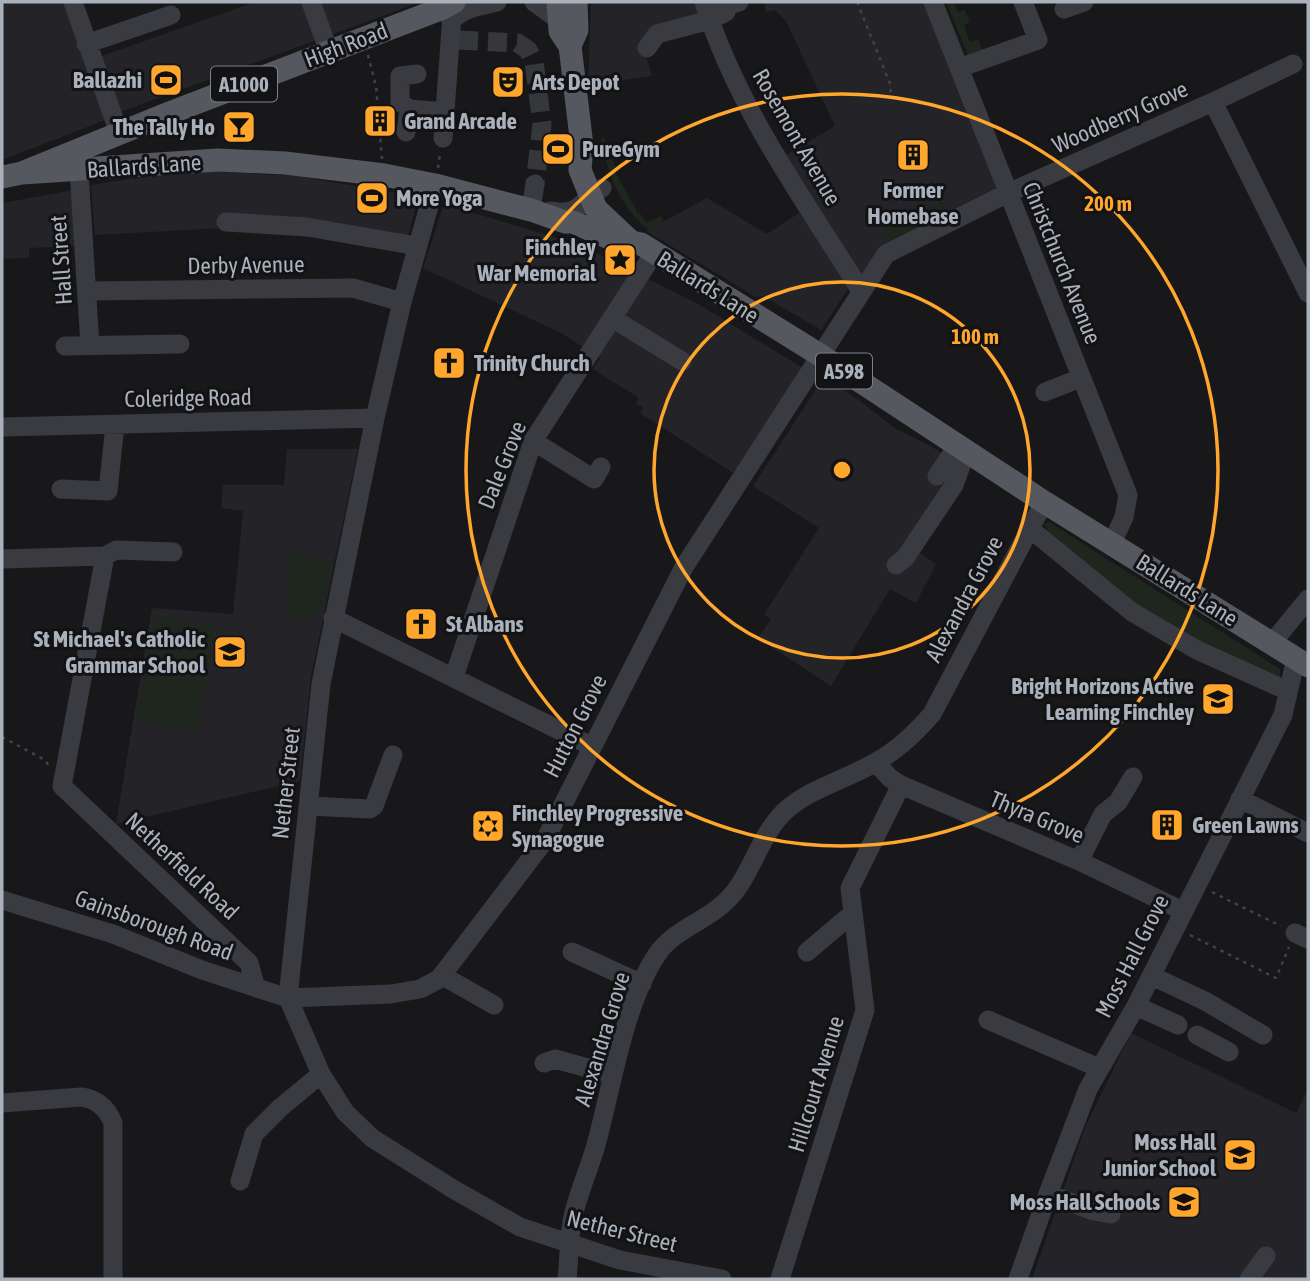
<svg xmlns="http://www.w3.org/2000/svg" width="1310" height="1281" viewBox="0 0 1310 1281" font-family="'Asap Condensed',sans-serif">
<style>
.built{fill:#242428}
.green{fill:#1e261e}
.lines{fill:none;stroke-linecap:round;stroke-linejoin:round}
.minor-tunnel{stroke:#35373b;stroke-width:19;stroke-dasharray:19 10;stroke-linecap:butt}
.path{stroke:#3f4247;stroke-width:2.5;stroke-dasharray:3.5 5;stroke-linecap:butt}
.minor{stroke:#393b40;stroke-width:19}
.major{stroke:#55585f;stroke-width:23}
.ring{fill:none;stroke:#ffa62c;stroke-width:3.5}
.labels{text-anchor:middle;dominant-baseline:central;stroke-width:6;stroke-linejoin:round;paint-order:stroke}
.shield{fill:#131316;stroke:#7d828a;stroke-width:2}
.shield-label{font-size:21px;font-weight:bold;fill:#aab1bb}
.street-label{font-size:23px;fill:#aab1bb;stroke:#131316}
.poi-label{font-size:23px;font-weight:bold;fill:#aab1bb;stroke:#131316;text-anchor:start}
.centre{fill:#ffa62c;stroke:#131316;stroke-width:3.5}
.ring-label{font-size:21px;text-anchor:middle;font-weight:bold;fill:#ffa62c;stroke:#131316;stroke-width:6;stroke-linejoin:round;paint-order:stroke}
</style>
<rect width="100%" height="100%" fill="#18181b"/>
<path class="built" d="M2,2H63L108,119L2,160Z
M255,2H420L118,113L99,57Z
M591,2H704L710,20L657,34L645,53L652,76L588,85Z
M764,2H931L1008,193L886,255L861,291L783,157L835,126L786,21L775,10L766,12Z
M204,171L297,176L418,197L405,249L298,231L223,228L95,235L91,185L162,174Z
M74,190L77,246L29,248V258L2,259V203Z
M707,198L767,234L799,213L852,283L821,330L763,296L756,297L646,231Z
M444,204L581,245L698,304L803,368L733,473L640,413L643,408L636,403L639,398L593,369L600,358L563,334L423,268Z
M824,377L860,401L896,429L932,447L969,471L916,550L936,564L916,603L890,589L831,686L758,638L771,619L764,615L819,528L753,486Z
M287,449H358L311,677L300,781L116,824L152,608L233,614L243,511L221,508L223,485H284Z
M1131,1033L1296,1113L1308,1089V1279H1032L1086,1125Z"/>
<path class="green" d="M946,2H954L958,12L965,10L970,22L964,25L970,42L978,39L984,55L970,60Z
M604,138L616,169L614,170L638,213H640L646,223L661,216L665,224L652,232C621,211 608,174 601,139Z
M944,201L951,217L889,246L882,230Z
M1049,522L1280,669V677L1241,665L1128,601L1050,537L1045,524Z
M291,553L334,561L322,612L313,611L311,620L286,616Z
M155,617L215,626L198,731L136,721Z"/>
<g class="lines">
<path class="minor-tunnel" d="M459,40L518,43L528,50L534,62L542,124L535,184"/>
<path class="path" d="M857,2L891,86L890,97
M368,55L376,86L382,159
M438,168L440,154
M2,737L45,760L49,766
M1212,892L1281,926
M1190,935L1276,978L1289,947"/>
<path class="minor" d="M73,2L119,133
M311,2L329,52
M534,2L559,20
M704,2C737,108 803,198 861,291
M933,2L1128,495L1124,517L1112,543
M1064,9L1084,2
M451,21C463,8 480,6 497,2
M86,44L171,15
M647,48L657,34L710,20L726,12L724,6L739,2
M959,68L1038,40L1023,2
M1213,102L1308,293
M409,109L445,112
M406,132L409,109L400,102V76L417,74
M443,138L453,2
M79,171L90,345
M435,185L402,302L375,418L321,684L288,998L321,1074L345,1112L372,1138L453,1189L520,1227L620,1260L722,1279
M531,210L535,184
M550,211C583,216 577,202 602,188
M226,222L307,227L417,246
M88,291L353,288L402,302
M612,318L682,361
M65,346L180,344
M1045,392L1081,378
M2,427L375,418
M533,441L594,479L601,467
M937,476L957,446
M61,489L108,491L115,425
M1029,528L1132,612L1197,650L1288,691
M105,556L116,550L173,552
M2,559L105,556L62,786L249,963L256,988
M896,565L905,558L954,485L966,452
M333,618L591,746
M1272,643L1308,599
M454,677L533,441L654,253
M876,763L890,778L901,785L1079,861L1183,911
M1240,799L1308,833
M310,806L370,809L374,806L393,755
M1079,861L1103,814L1118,802L1133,777
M2,900L113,934L202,970L288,998L391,994L420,989L439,979L545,840L684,567L886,254L1008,193L1213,102L1293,64
M1295,933L1308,939
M572,952L642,984
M807,952L853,913
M443,976L494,1005
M1152,976L1205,1001L1263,1035
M1136,1006L1178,1025
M988,1020L1099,1068
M1197,1035L1229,1052
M544,1063L555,1059L613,1075
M2,1103L81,1097C97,1099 107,1108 113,1123V1279
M240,1181L254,1134L280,1108L321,1074
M1048,1194L1094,1211L1111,1214
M567,1279C569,1260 569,1239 572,1221C577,1195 589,1170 596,1145C612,1087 624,1002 658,953C677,926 714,920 736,890C754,866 761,835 783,813C809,788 846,780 876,762C899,749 915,733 932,714L1044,502
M780,1279L865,1010L850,888L901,785
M1018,1279L1048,1194L1088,1089L1136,1006L1283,715L1296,658
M1249,1279L1266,1256"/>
<path class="major" d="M558,2L560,31L570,46
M576,2L577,30L570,46L582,146L580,170L596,209L629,240
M22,173L218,160L285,163L384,175L435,185L531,210L565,222H573L607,237L641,244L820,355L1044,502L1308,666
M2,177L22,173L167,114L443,8L454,2"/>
</g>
<g class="ring">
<circle cx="842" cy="470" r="188"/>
<circle cx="842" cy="470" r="376"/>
</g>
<defs>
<symbol id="stadium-square" viewBox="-11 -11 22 22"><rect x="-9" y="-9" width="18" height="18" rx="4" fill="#ffa62c" stroke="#131316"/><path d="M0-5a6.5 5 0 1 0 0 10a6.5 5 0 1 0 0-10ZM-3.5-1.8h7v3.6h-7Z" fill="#111"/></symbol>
<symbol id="theatre-square" viewBox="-11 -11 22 22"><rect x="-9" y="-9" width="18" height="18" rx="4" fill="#ffa62c" stroke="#131316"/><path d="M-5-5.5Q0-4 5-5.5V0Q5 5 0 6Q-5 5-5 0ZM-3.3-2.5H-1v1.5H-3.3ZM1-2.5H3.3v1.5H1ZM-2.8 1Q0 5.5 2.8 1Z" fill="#111"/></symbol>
<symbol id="building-square" viewBox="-11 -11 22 22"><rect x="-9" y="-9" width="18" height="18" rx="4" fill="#ffa62c" stroke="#131316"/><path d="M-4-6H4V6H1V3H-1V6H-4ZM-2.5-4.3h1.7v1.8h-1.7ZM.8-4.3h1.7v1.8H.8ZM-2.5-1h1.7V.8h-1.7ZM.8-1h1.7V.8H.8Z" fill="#111"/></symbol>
<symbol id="bar-square" viewBox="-11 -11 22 22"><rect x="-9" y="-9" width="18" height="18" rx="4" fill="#ffa62c" stroke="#131316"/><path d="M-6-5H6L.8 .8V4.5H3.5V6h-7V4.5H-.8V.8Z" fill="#111"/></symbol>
<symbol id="sight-square" viewBox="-11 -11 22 22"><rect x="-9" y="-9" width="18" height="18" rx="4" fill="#ffa62c" stroke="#131316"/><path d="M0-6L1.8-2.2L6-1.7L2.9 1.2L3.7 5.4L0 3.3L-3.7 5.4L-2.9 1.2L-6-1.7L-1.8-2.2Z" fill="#111"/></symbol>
<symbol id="church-square" viewBox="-11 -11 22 22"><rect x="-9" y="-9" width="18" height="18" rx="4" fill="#ffa62c" stroke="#131316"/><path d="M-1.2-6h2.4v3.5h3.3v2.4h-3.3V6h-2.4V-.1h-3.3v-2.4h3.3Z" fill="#111"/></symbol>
<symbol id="school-square" viewBox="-11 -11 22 22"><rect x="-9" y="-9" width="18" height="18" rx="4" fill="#ffa62c" stroke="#131316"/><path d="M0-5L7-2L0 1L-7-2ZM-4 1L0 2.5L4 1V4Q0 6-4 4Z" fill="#111"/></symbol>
<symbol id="synagogue-square" viewBox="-11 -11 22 22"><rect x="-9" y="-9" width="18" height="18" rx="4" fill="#ffa62c" stroke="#131316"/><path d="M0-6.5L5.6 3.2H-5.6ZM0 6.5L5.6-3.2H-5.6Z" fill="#111"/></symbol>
</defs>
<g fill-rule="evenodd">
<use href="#stadium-square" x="147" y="61" width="38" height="38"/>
<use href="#theatre-square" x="489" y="63" width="38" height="38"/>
<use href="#building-square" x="361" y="102" width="38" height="38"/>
<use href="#bar-square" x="220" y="108" width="38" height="38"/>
<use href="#stadium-square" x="539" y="130" width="38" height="38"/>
<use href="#building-square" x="894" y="136" width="38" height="38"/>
<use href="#stadium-square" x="353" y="179" width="38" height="38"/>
<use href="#sight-square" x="601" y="241" width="38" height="38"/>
<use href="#church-square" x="430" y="344" width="38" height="38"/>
<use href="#church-square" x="402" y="605" width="38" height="38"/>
<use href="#school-square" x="211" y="633" width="38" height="38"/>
<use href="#school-square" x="1199" y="680" width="38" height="38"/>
<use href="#building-square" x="1148" y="806" width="38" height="38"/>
<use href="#synagogue-square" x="469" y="807" width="38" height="38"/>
<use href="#school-square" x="1221" y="1136" width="38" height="38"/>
<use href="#school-square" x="1165" y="1183" width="38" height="38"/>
</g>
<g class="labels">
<g class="shield">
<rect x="211" y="66.5" width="66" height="35" rx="5"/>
<rect x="816" y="353.5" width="56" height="35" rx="5"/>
</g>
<g class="shield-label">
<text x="244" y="84">A1000</text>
<text x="844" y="371">A598</text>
</g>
<g class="street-label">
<text transform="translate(346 45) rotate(-21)">High Road</text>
<text transform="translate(1120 117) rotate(-24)">Woodberry Grove</text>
<text transform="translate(797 137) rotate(60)">Rosemont Avenue</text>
<text transform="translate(144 166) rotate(-4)">Ballards Lane</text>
<text transform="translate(61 260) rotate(-94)">Hall Street</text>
<text transform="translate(1062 263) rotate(68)">Christchurch Avenue</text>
<text transform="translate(246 265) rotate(-1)">Derby Avenue</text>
<text transform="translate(708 287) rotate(32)">Ballards Lane</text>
<text transform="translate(188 398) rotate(-1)">Coleridge Road</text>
<text transform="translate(502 465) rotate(-68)">Dale Grove</text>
<text transform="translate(1187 590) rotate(32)">Ballards Lane</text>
<text transform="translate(964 599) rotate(-62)">Alexandra Grove</text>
<text transform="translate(575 726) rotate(-63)">Hutton Grove</text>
<text transform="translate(286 783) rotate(-84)">Nether Street</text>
<text transform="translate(1037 817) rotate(23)">Thyra Grove</text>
<text transform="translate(182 866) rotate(43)">Netherfield Road</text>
<text transform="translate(154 925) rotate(20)">Gainsborough Road</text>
<text transform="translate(1132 956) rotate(-63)">Moss Hall Grove</text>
<text transform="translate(602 1039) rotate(-73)">Alexandra Grove</text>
<text transform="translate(816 1084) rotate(-73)">Hillcourt Avenue</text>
<text transform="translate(622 1231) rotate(14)">Nether Street</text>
</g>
<g class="poi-label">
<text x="142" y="80" text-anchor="end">Ballazhi</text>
<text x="532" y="82">Arts Depot</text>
<text x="404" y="121">Grand Arcade</text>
<text x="215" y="127" text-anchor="end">The Tally Ho</text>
<text x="582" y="149">PureGym</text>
<text x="913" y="190" text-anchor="middle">Former<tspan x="913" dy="26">Homebase</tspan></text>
<text x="396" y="198">More Yoga</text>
<text x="596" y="247" text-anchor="end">Finchley<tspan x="596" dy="26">War Memorial</tspan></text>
<text x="474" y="363">Trinity Church</text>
<text x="446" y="624">St Albans</text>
<text x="205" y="639" text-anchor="end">St Michael's Catholic<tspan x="205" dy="26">Grammar School</tspan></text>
<text x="1194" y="686" text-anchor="end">Bright Horizons Active<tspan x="1194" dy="26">Learning Finchley</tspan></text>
<text x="512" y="813">Finchley Progressive<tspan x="512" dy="26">Synagogue</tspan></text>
<text x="1192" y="825">Green Lawns</text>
<text x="1216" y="1142" text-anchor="end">Moss Hall<tspan x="1216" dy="26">Junior School</tspan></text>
<text x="1160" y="1202" text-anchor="end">Moss Hall Schools</text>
</g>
</g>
<circle cx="842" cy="470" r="10" class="centre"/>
<g class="ring-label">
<text x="1108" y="211">200 m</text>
<text x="975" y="344">100 m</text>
</g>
<rect width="1310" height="1281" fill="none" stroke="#aab1bb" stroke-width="7"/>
</svg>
